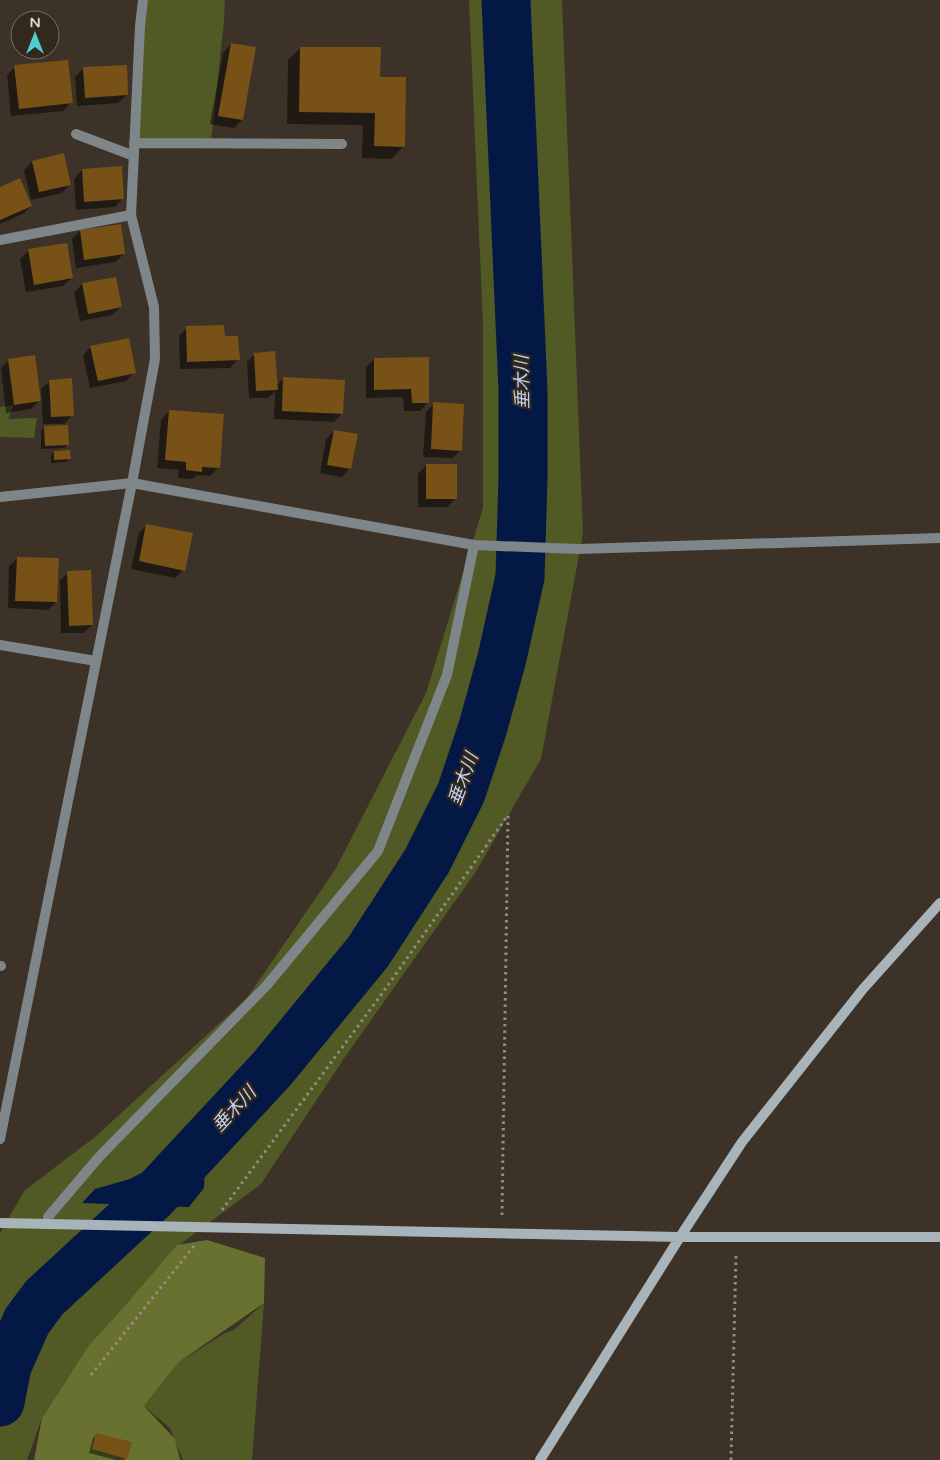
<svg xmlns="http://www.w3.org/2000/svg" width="940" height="1460" viewBox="0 0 940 1460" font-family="'Varela Round','Noto Sans JP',sans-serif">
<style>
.green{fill:#515924}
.forest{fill:#687130}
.water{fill:#041845}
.shadow{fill:#0007}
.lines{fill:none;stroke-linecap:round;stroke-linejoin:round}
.river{stroke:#041845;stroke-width:49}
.building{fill:#785116}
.path{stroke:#958d84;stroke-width:3;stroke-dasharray:2.5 4;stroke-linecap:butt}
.lane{stroke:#7e8689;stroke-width:10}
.street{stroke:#7e8689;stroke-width:10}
.secondary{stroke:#a8b4b9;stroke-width:10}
.labels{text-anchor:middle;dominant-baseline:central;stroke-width:4.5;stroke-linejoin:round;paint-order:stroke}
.water-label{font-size:18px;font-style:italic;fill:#c2d3f3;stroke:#32281d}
</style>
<rect width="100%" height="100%" fill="#3c3227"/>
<path class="green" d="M144,0H225L224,21L211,143L138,141Z
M469,0H562L583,534L541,759L475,873L345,1057L261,1184L182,1243L89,1345L42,1418L27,1460H0V1233L25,1190L95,1137L247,998L335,870L426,693L483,508V326Z
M14,405L8,419L37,418L34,438L0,437V407Z
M264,1303L252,1460H183L170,1428L144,1406L179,1362L225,1333L234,1330Z"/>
<path class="forest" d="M207,1240L265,1258L264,1303L179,1362L144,1406L175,1439L180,1460H34L42,1418L89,1345L129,1301L177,1245Z"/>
<path class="water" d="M234,1090L243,1101L206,1140L204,1188L189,1207L82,1203L95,1189L130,1179L164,1161Z"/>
<path class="shadow" d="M20,24V47L18,48L15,27Z
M231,44L242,120L234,128L210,124L223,53Z
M301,48L379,78L404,146L391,159L362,158L363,125L287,124L288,60Z
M15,67L71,102L63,111L11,116L7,75Z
M84,68L127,95L118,103L77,106L75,77Z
M32,162L70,184L62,193L31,200L24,170Z
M121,167L123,198L115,207L76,210L74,179L82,170Z
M0,188L31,206L23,214L0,224Z
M80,231L124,254L115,262L76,268L72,239Z
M29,250L72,278L63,286L26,292L20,259Z
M82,284L121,307L112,315L80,321L74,293Z
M187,328L224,337L238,359L230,368L180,369L179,336Z
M91,347L134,372L126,381L90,388L83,355Z
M255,354L276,386L284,378L342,413L334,422L274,419L275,391L268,398H249L247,362Z
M374,359L428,402L420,411H404L403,397L366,398V367Z
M9,360L39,401L31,409L6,413L1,368Z
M50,381L72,415L64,424H43L41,389Z
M434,404L461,450L452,458L423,457L426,412Z
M169,411L218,468L210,476L197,475L192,479L178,478L179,470L157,468L161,420Z
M44,427L68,444L64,448L41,449V431Z
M334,431L350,468L342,477L320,473L326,439Z
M54,452L70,458L66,462L51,463V456Z
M426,465L456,498L447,507H418V474Z
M147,525L183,570L175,578L131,569L139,533Z
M18,558L56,602L48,610L8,608L9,566Z
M68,572L92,625L83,633H61L60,581Z
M97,1434L126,1458L124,1460H116L89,1453L93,1438Z"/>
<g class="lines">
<path class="river" d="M0,1402L7,1366L27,1321L44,1298L152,1198L272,1069L368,952L427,861L461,793L483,727L502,658L520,577L523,478V391L506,0"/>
</g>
<path class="building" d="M231,43L256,47L243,120L218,116Z
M300,47H381L380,77H406L405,147L374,146L375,113L299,112Z
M68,60L73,103L19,109L14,65Z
M127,65L128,95L85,98L83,67Z
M64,153L71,185L39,192L32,161Z
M122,166L124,199L84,202L82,169Z
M20,178L32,206L0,220V187Z
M121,224L125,254L84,260L80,230Z
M67,243L73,278L34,285L28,249Z
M116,277L122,307L88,314L82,283Z
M224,325L225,336H238L240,360L187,362L186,326Z
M129,338L136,373L98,381L90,346Z
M275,351L278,390L256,391L254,353Z
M35,355L41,401L14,405L8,359Z
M429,357V403H412L411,389L374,390V358Z
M283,377L345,380L343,414L282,411Z
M72,378L74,416L51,417L49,380Z
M433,402L464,404L462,451L431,449Z
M169,410L224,414L220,468L202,467V472L186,470V462L165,460Z
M68,425L69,445L45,446L44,426Z
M334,430L358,434L351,469L327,465Z
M70,450L71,459L54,460V451Z
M426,464H457V499H426Z
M146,524L193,533L185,571L139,561Z
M17,557L59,558L57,602L15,601Z
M91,570L93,625L69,626L67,571Z
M96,1433L132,1442L127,1459L92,1449Z"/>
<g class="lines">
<path class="path" d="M222,1210L381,995L508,815
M502,1215L508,816
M91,1375L194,1246
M731,1460L736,1255"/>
<path class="lane" d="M48,1217L99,1157L267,985L378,851L447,675L474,545"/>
<path class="street" d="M76,134L134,156
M134,143L342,144
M0,240L131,215
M0,497L132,483L474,545L578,549L940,538
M0,645L96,661
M0,966H1
M0,1139L132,483L155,359L154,307L131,215L140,26L143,0"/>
<path class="secondary" d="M0,1223L680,1237H940
M540,1460L680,1237L742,1142L863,989L940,903"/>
</g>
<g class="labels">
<g class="water-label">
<text transform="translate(522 382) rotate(-91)">垂木川</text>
<text transform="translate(463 779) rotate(-70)">垂木川</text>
<text transform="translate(234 1109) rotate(-47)">垂木川</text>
</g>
</g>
<g transform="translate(35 35)"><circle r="24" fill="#32281d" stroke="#776f65"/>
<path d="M0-4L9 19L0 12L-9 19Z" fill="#52cdcf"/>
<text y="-8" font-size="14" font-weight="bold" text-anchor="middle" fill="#dfd9d2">N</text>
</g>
</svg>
